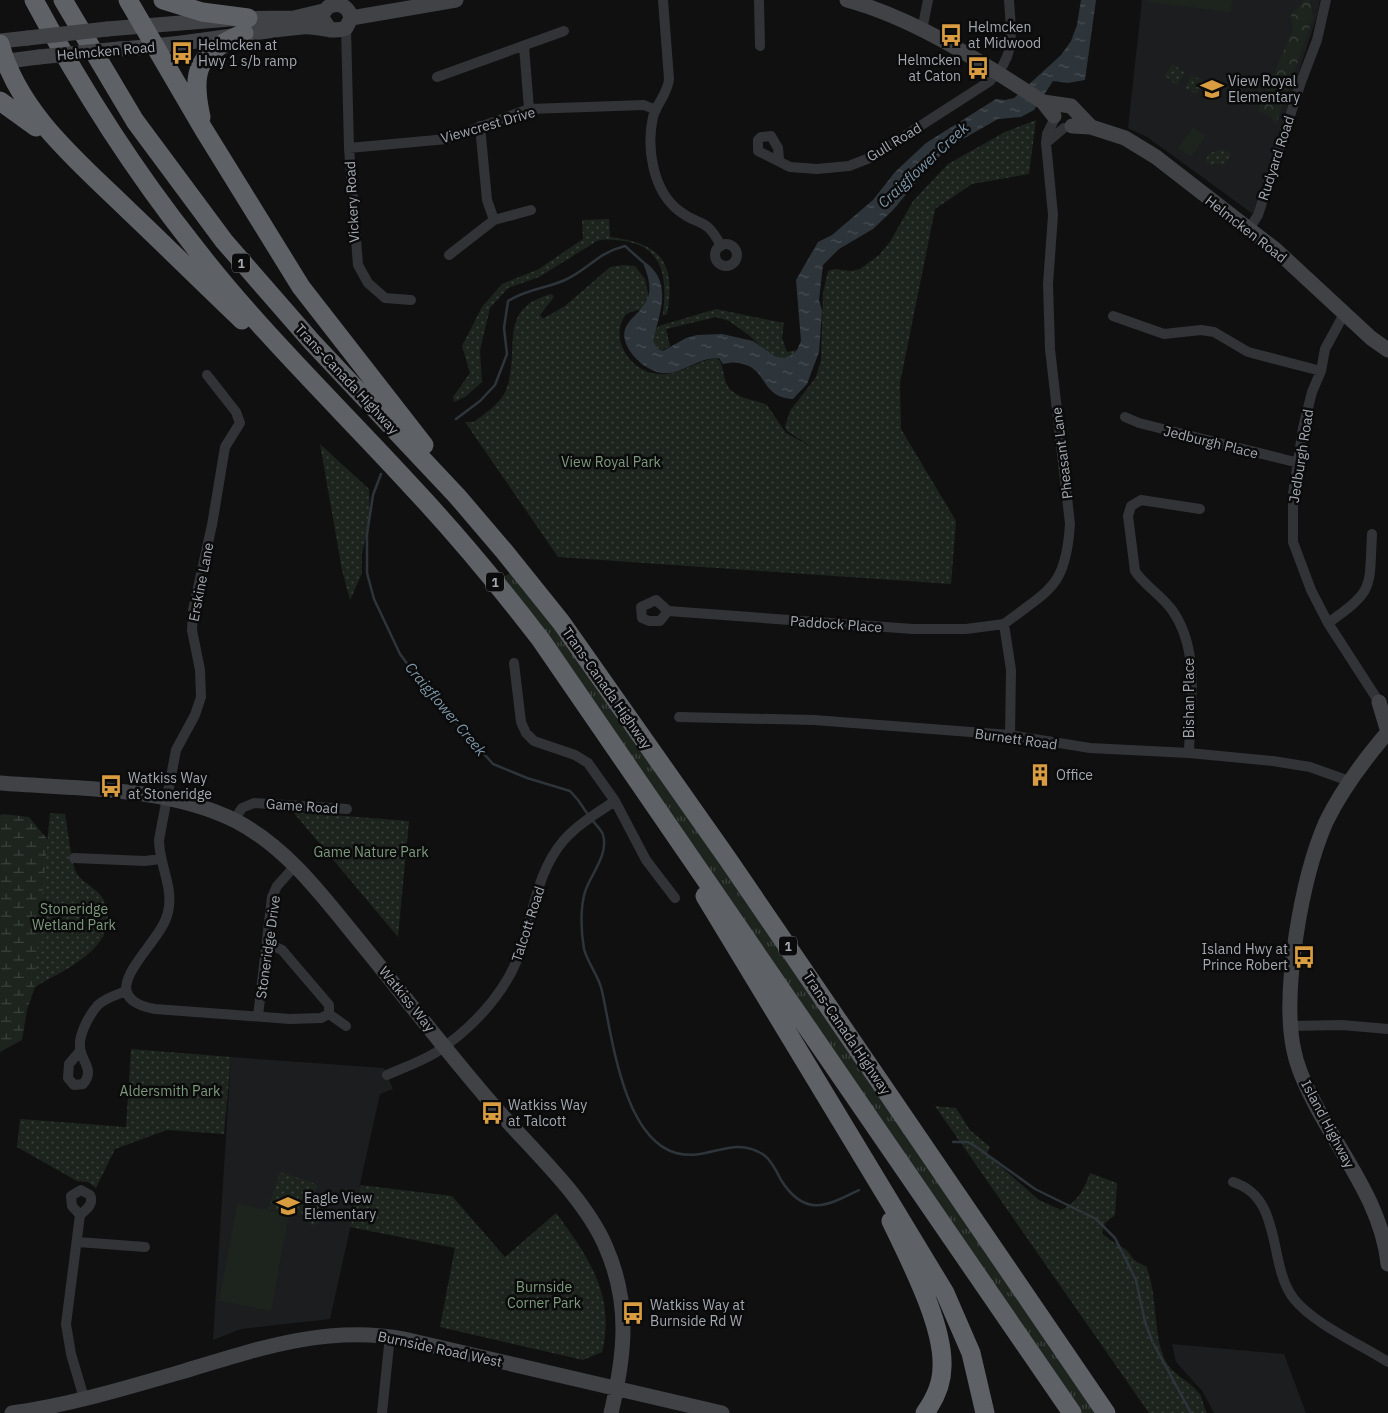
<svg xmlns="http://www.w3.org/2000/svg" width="1388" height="1413" viewBox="0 0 1388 1413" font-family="'IBM Plex Sans',sans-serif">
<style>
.built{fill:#1c1d1e}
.grass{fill:url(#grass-tufts)}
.forest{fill:url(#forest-crowns)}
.wetland{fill:url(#wetland-marsh)}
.park{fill:url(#park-dots)}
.pitch{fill:#1d241e}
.water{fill:url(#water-ripples)}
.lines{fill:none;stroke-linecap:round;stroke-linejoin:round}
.stream{stroke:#2e353a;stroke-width:2.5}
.street{stroke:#323336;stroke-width:10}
.secondary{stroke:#404246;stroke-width:15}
.highway{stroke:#5e6166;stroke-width:19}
.secondary-bridge{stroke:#404246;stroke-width:15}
.labels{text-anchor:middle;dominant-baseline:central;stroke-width:5;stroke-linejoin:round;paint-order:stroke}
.shield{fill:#0b0b0c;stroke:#75797f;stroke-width:1}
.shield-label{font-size:12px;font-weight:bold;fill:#a3a8b0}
.poi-label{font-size:14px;fill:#a3a8b0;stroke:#0b0b0c;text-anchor:start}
.street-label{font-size:14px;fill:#a3a8b0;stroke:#0b0b0c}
.park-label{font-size:14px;fill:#7d997c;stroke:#0b0b0c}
.water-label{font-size:15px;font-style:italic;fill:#7e97a8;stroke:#0b0b0c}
</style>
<defs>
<pattern id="grass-tufts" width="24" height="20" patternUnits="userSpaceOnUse" patternTransform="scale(1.25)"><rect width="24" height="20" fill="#1d241e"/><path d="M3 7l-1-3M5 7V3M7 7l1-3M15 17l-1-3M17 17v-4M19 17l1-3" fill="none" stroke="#3b413c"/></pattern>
<pattern id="forest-crowns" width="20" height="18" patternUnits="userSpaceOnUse" patternTransform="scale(1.25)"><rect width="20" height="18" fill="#1d241e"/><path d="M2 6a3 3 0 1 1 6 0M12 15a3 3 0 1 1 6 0" fill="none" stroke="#3b413c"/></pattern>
<pattern id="wetland-marsh" width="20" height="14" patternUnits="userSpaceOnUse" patternTransform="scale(1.25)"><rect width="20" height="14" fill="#1d241e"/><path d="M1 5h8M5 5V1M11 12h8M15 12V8" fill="none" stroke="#3b413c"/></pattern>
<pattern id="park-dots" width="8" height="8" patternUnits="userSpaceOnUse" patternTransform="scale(1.25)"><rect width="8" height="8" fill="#1d241e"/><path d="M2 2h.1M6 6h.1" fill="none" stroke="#3b413c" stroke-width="1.8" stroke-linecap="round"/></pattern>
<pattern id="water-ripples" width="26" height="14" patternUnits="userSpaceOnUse" patternTransform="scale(1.25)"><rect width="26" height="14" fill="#2e353a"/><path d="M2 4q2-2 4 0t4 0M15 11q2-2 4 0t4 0" fill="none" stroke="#494f54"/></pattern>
</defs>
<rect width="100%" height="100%" fill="#101011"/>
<path class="built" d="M1142,0H1320L1317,16L1253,214L1147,137L1128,128Z
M231,1057L384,1068L393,1089L380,1094L330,1319L241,1329L213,1340Z
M1172,1344L1284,1354L1306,1413H1214L1203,1392L1176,1362Z"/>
<path class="grass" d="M510,573L515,574L607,700L1096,1413H1081L507,585L504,577Z"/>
<path class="forest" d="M1305,0H1310L1313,18L1276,124L1270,116L1258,111L1293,29L1291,14Z"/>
<path class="wetland" d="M4,814L29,817L52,845L75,963L35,987L27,1010L22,1040L0,1052V815Z"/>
<path class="park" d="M1173,64L1185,73L1176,85L1164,75Z
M1190,75L1203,80L1198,94L1185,89Z
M1036,120L1029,174L972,184L935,209L900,383L901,429L956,521L951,584L558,557L465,422H473C484,415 501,403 506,390C522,350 495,308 552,294L554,297L540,315L542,318H544L565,306L610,267L623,265L635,266L645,279L649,298L644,308C638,312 628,310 624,317C609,342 634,375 661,374C682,374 698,360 717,358C726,365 721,381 731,390C741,400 755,399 767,405L786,433L812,447L787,431L785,427L790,411L816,377L821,360L823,293L828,271L835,269L851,271L860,269L879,255L890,242L913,201L948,164L1005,132Z
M1221,149L1231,153L1226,163L1210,165L1205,161L1210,153Z
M609,219L610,237C662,243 676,263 667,314L663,316V313C667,281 665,247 624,241C615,240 606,238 597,241L539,277L508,288L490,308L480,350L482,382L465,397L454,402L453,397L470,373L462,346L482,307L502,284L539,269L583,239L582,220Z
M716,309L784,323L782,338L787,352L797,350L796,363L770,356L750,336L729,321L716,317L666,329L670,346L658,353L649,336L659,326Z
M320,444L369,489L370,522L362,553V573L350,600L342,570Z
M293,812L409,821L398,937Z
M50,813L65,814C67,825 72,867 77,874C84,884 100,890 104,901C123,947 64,970 34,987Z
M131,1049L231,1057L224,1134L167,1130L115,1149L96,1188L88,1182L77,1181L17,1147L20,1119L126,1127Z
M935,1106L956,1108L970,1130L990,1147L987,1154L1039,1200L1061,1210C1078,1202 1084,1189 1090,1173L1117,1183L1115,1215L1105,1223L1102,1233C1109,1240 1114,1242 1122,1247C1134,1254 1127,1259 1146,1266C1158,1295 1153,1335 1165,1360C1173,1375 1188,1380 1198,1392C1203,1398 1203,1406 1207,1413H1149Z
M280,1172L313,1183L317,1185L315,1193L328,1196L319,1224L311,1225L306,1219L307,1214L294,1215L268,1209Z
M360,1185L452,1196L505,1257L556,1213C588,1256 616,1296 602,1352L583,1360L440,1327L455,1248L350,1227Z"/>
<path class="pitch" d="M1147,0H1232L1231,12L1147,2Z
M1193,127L1206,136L1191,157L1178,148Z
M237,1204L289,1214L271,1311L219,1301Z"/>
<path class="water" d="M1081,0H1096L1085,80L1068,83L1053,81L1034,110L1021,117L998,119L954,144L933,162L893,210L873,229L839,249L823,265L819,300L822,311L819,352L807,384L793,399C759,397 769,368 739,363C735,362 728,363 723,364L719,358C698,357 683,374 664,373C645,373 615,344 627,325C634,314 646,308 649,294C651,282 646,271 642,260C674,280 660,312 653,340L657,349L663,351L686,338L697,335L722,334L753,341L776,357L787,358L796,352L801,341L796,280L818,242L832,235L873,200L895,172L926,143L996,99L1005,100L1014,98L1061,55L1071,41L1077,25Z"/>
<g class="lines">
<path class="stream" d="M456,419L480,401L495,385L507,354L504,328L508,301C529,288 545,289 565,280C589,269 597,253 625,246L643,262
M381,474L373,495L367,534V573L374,599L400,654L423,685L493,764L527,778L570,791L578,800L589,816
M592,820C595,824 602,830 603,835C609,855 590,875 585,892C580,908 581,933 584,949C588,964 599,976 602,991C612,1036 623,1138 676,1153C709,1162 732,1134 764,1155C771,1160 777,1172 781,1180C805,1218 827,1206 859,1190
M953,1142H968L975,1146L1035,1189L1096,1219L1115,1238L1136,1280L1145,1322L1152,1341L1191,1413"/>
<path class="street" d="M663,0L669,79C668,93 657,103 653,117C646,148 653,190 678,210C700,228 705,215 721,246
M759,0L760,46
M346,28L349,148L358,265L368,283L385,298L411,300
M922,30L928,0
M524,46L529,109
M437,77L564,31
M480,126L487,200L494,220
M1046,143L1064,128
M349,148L447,139L529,109L644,105L656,110
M779,160L778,148L771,136L761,137L758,140V151L790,167L817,169L849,166L872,157L990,81C1017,55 1011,34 1009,0
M1249,229L1258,215L1301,82L1317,40L1326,0
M715 255a11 11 0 1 1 22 0a11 11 0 1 1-22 0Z
M449,255L494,220L531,210
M1344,314L1325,349L1321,371L1312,392L1303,428L1293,494V542L1311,590L1328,623L1379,702
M1113,316L1164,334L1201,330L1214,332L1248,352L1321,371
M207,375L236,412L240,423L225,447L212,525L193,610L192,630L200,670L201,697L195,715L176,750L159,840C159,865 174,887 168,912C162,945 86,996 155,1009L290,1019L321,1018L329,1014
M1125,417L1139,423L1299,463
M668,611L656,600L641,607L642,618L649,621H660L668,611L913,629H966L1004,624
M1328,623C1375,590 1369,589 1372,534
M514,663L521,722L526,733L534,741L575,755L588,763L615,801L646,860L675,898
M679,717L814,720L1010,735L1090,748L1189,753L1273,761L1310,767L1349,781
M1010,735L1011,670L1004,624C1050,589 1066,587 1070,524L1050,349L1048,284L1053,215L1046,143L1047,134L1054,120
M1189,753C1190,705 1201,651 1172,610C1161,595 1143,584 1135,571L1128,516L1131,506L1141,500L1200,509
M234,820L242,808L254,803L347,809
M74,858L145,861L160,859
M268,943L282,950L329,1005V1014L346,1026
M258,1016L272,897L277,886L295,866
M1290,1026L1342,1025L1388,1029
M80,1051L69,1064L68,1078L74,1085L83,1084C94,1071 84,1064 81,1052C76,1038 89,1015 98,1005C105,998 116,995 126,991
M387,1075C403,1068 420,1062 435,1053C469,1031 502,997 517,960C533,920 535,873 564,840C578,824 597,813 615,801
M1233,1182C1284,1198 1267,1265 1294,1299C1314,1324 1360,1344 1388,1362
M80,1215C87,1209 94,1204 90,1195L81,1190L71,1196L72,1206L80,1215L66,1324L71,1354L84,1398
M78,1242L145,1247
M382,1413L390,1336"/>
<path class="secondary" d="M847,0C917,19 982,63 1043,102L1054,116
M351,18L456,0
M107,29L230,19L294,18L323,11
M0,41L28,38
M119,49C180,46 240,33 302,27C318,25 332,34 346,28L351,18C348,0 325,0 322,18L330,30
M0,62L39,57
M1043,102L1071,106L1091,127
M1072,126L1091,127L1125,138L1156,157L1276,250L1371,338L1388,350
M1379,702L1388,732
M1388,732C1364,760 1342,789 1326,822C1302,877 1281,992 1294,1051C1297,1066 1303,1080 1310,1094C1336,1149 1382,1201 1388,1264
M0,783C76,789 167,786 236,821C290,849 327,902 365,948C407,1000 448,1053 492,1104C528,1146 583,1195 605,1245C631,1303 625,1354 611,1413
M12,1413C69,1405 126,1388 181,1372C254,1350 327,1324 404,1339L722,1413"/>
<path class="highway" d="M34,0C80,86 132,168 193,245C260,332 340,408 414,489C459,537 501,588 541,640L1072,1413
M63,0L135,121L224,241L312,342L457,496L504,551L561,622L727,858L1106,1413
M128,0L204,130L301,287L424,445
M163,0L202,12L248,18
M0,44C19,114 79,162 129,211C167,247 204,284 242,320
M0,101L36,127
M201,117C190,68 199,53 244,33
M705,896L945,1293L971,1353L985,1413
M891,1221C909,1259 944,1325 942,1367C942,1384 935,1399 925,1413"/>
<path class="secondary-bridge" d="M28,38L107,29
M39,57L119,49"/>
</g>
<defs>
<symbol id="bus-bare" viewBox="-9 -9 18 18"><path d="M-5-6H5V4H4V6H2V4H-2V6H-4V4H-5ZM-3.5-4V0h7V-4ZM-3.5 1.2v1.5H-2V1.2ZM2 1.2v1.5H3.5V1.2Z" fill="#d99c40" stroke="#0b0b0c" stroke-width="2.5" paint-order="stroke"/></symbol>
<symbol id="school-bare" viewBox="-9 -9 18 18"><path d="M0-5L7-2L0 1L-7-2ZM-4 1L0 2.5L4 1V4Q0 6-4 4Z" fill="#d99c40" stroke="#0b0b0c" stroke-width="2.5" paint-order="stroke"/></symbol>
<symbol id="building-bare" viewBox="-9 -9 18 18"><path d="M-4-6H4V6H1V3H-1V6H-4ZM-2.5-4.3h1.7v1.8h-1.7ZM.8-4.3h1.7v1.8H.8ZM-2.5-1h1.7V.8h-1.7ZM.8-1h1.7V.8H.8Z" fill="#d99c40" stroke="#0b0b0c" stroke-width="2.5" paint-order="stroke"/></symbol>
</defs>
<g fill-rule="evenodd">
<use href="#bus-bare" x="935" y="19" width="32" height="32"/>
<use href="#bus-bare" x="166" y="37" width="32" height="32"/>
<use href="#bus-bare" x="962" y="52" width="32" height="32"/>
<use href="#school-bare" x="1196" y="73" width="32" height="32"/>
<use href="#building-bare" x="1024" y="759" width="32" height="32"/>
<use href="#bus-bare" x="95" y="770" width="32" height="32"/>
<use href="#bus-bare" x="1288" y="941" width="32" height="32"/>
<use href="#bus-bare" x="476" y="1097" width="32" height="32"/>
<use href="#school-bare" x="272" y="1190" width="32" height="32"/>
<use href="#bus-bare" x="617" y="1297" width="32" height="32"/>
</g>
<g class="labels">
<g class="shield">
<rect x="232" y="253.5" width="18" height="19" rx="4"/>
<rect x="486" y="572.5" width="18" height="19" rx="4"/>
<rect x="779" y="936.5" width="18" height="19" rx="4"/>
</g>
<g class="shield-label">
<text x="241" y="263">1</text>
<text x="495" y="582">1</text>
<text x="788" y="946">1</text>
</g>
<g class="poi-label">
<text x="968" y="27">Helmcken<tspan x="968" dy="16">at Midwood</tspan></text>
<text x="198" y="45">Helmcken at<tspan x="198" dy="16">Hwy 1 s/b ramp</tspan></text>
<text x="961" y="60" text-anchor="end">Helmcken<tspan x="961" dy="16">at Caton</tspan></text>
<text x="1228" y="81">View Royal<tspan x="1228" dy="16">Elementary</tspan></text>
<text x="1056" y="775">Office</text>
<text x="128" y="778">Watkiss Way<tspan x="128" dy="16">at Stoneridge</tspan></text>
<text x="1288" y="949" text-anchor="end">Island Hwy at<tspan x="1288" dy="16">Prince Robert</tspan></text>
<text x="508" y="1105">Watkiss Way<tspan x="508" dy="16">at Talcott</tspan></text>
<text x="304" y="1198">Eagle View<tspan x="304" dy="16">Elementary</tspan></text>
<text x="650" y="1305">Watkiss Way at<tspan x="650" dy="16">Burnside Rd W</tspan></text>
</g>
<g class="street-label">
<text transform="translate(106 51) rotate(-5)">Helmcken Road</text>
<text transform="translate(488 125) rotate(-16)">Viewcrest Drive</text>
<text transform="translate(894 142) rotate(-31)">Gull Road</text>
<text transform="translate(1276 158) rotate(-72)">Rudyard Road</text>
<text transform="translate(352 202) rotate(-93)">Vickery Road</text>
<text transform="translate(1246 229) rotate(38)">Helmcken Road</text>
<text transform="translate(347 379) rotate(47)">Trans-Canada Highway</text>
<text transform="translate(1211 442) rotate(14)">Jedburgh Place</text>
<text transform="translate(1062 453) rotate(-97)">Pheasant Lane</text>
<text transform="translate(1301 456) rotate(-81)">Jedburgh Road</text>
<text transform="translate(201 582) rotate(-79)">Erskine Lane</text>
<text transform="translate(836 624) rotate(4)">Paddock Place</text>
<text transform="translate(607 688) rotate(55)">Trans-Canada Highway</text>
<text transform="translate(1189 698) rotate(-90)">Bishan Place</text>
<text transform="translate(1016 739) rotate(8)">Burnett Road</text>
<text transform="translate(302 806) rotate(4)">Game Road</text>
<text transform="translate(528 924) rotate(-72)">Talcott Road</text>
<text transform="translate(268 947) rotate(-82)">Stoneridge Drive</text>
<text transform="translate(407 999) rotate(51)">Watkiss Way</text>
<text transform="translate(847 1033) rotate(56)">Trans-Canada Highway</text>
<text transform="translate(1328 1124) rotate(62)">Island Highway</text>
<text transform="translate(440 1349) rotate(12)">Burnside Road West</text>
</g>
<g class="park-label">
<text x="611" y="462">View Royal Park</text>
<text x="371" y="852">Game Nature Park</text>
<text x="74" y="909">Stoneridge<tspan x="74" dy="16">Wetland Park</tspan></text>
<text x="170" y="1091">Aldersmith Park</text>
<text x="544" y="1287">Burnside<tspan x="544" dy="16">Corner Park</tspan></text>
</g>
<g class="water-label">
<text transform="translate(923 165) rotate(-43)">Craigflower Creek</text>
<text transform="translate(446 709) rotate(50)">Craigflower Creek</text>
</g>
</g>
</svg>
